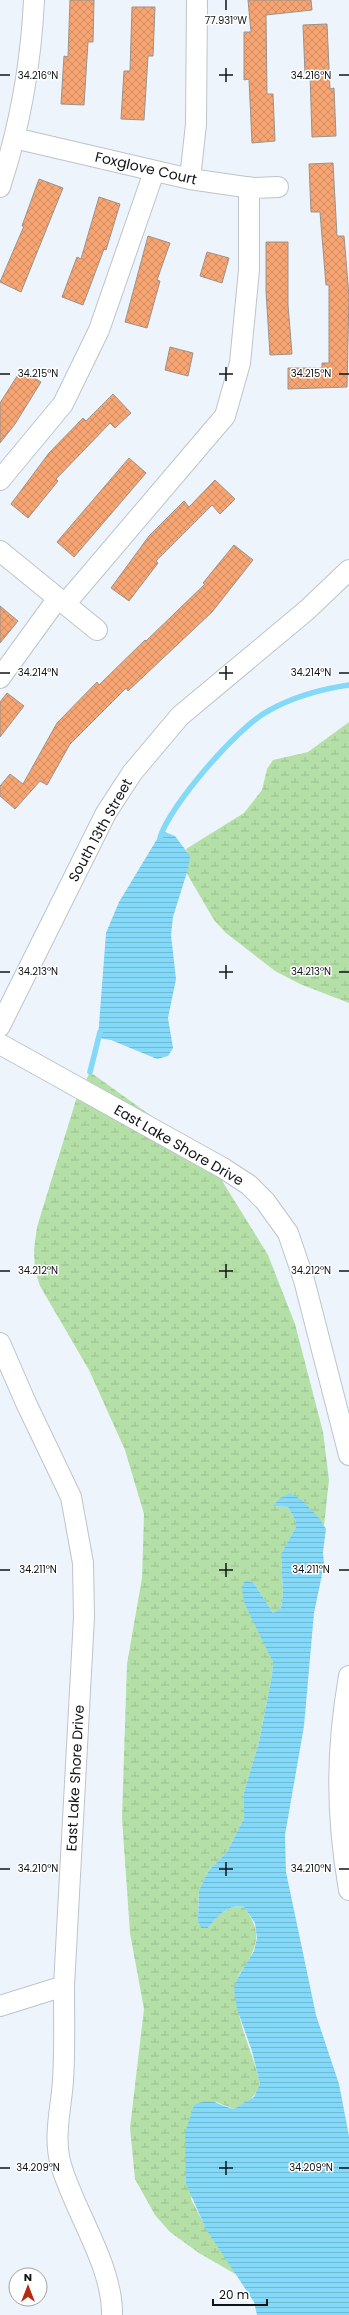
<svg xmlns="http://www.w3.org/2000/svg" width="349" height="2315" viewBox="0 0 349 2315" font-family="Poppins,sans-serif">
<style>
.wetland{fill:url(#wetland-marsh)}
.water{fill:url(#water-rules)}
.lines{fill:none;stroke-linecap:round;stroke-linejoin:round}
.stream{stroke:#83d9f7;stroke-width:5.5}
.building{fill:url(#building-cross-hatch);stroke:#9b938e}
.minor-casing{stroke:#bec4cb;stroke-width:22}
.minor{stroke:#fff;stroke-width:20}
.ticks{fill:none;stroke:#111416;stroke-width:1.5}
.labels{text-anchor:middle;dominant-baseline:central;stroke-width:3;stroke-linejoin:round;paint-order:stroke}
.street-label{font-size:14px;fill:#111416;stroke:#fff}
.ticks-label{font-size:10px;text-anchor:middle;fill:#111416;stroke:#fff;stroke-width:3;stroke-linejoin:round;paint-order:stroke}
</style>
<defs>
<pattern id="wetland-marsh" width="20" height="14" patternUnits="userSpaceOnUse"><rect width="20" height="14" fill="#b4e0a7"/><path d="M1 5h8M5 5V1M11 12h8M15 12V8" fill="none" stroke="#9abf8f"/></pattern>
<pattern id="water-rules" width="6" height="5" patternUnits="userSpaceOnUse"><rect width="6" height="5" fill="#83d9f7"/><path d="M0 2.5h6" fill="none" stroke="#70b9d3"/></pattern>
<pattern id="building-cross-hatch" width="8" height="8" patternUnits="userSpaceOnUse"><rect width="8" height="8" fill="#f5a472"/><path d="M0 0l8 8M0 8l8-8" fill="none" stroke="#d18c62"/></pattern>
</defs>
<rect width="100%" height="100%" fill="#edf4fb"/>
<path class="wetland" d="M349,722V1003L300,984L275,971L226,933L214,920L186,872L189,856L186,849L244,813L262,790L267,769L273,760L308,752Z
M90,1072L171,1130L198,1153L221,1179L268,1255L295,1324L323,1432L329,1480L324,1526L303,1501L274,1506L288,1507L296,1522V1527L281,1554L283,1593L281,1608L273,1613L254,1583L247,1580L245,1605L268,1649L273,1662L272,1675L259,1742L244,1792V1818L227,1852L209,1870L199,1890L198,1921L208,1928C219,1916 226,1904 244,1907C260,1930 260,1940 246,1965C243,1969 238,1975 237,1980C232,2016 253,2050 260,2084C256,2097 246,2104 234,2109L216,2102L191,2199L206,2228L237,2275L199,2253L170,2232L155,2215L135,2179L130,2128L144,2009L130,1933L122,1818L127,1664L142,1578L144,1514L125,1450L89,1370L40,1286L35,1271L34,1250L37,1227L76,1100Z"/>
<path class="water" d="M162,831L175,836L190,856L188,869L173,917L171,935L176,979L168,1018L173,1048L168,1056L157,1059L111,1040L98,1038L106,933L119,902Z
M290,1493L303,1501L319,1518L326,1529L323,1552L324,1565L314,1613L304,1726L285,1835L286,1872L316,2015L339,2084L349,2136V2315H257L254,2302L206,2229L186,2184L185,2133L194,2105C211,2096 218,2105 234,2109L254,2097L260,2084L252,2051L237,2009L234,1989L237,1979L254,1951L257,1938L255,1923L244,1907C226,1904 219,1916 208,1928H201L198,1921L199,1890L209,1870L227,1852L244,1818V1792L259,1742L272,1675L273,1662L245,1605L242,1590L244,1582L247,1580L254,1583L273,1613L281,1608L283,1593L281,1554L296,1527V1522L288,1507L273,1506L280,1498Z"/>
<g class="lines">
<path class="stream" d="M160,838C169,806 238,727 268,711C293,697 321,689 349,685
M90,1072L100,1032"/>
</g>
<path class="building" d="M70,0H94L93,42H88L84,105L61,104L64,56L68,57Z
M248,0H311L312,10L266,15L267,94H273L275,141L252,143L249,79L244,80V32H251Z
M132,7H155L153,56H148L144,120L121,119L124,71H130Z
M327,24L330,89L334,88L336,136L312,137L310,73H305L303,25Z
M333,163L337,236H344L349,296L347,387L288,389V368H322V363H329V285H326L320,212H311L309,164Z
M39,179L63,188L21,292L0,282L24,226H22Z
M99,197L120,204L106,250L104,249L83,305L62,297L77,257L81,259Z
M148,236L170,243L157,280L160,281L147,328L125,322Z
M266,242H288V305L292,354L270,355L266,291Z
M207,252L229,258L222,283L200,276Z
M170,347L193,353L188,376L165,370Z
M21,370L41,382L15,424L0,443V403Z
M113,394L131,413L115,428L110,423L56,479L58,481L28,518L11,504L49,453L83,418L86,421Z
M129,458L146,473L74,557L57,542Z
M215,480L235,499L220,514L212,505L156,561L158,563L129,601L111,588L149,536L184,501L189,507Z
M234,545L253,560L212,612L128,691L126,688L70,744L47,785L40,781L15,809L0,796V786L10,774L23,784L57,723L97,682L99,685L145,640L146,641L205,584L203,583Z
M0,606L18,621L0,643Z
M7,693L24,706L0,737V702Z"/>
<g class="lines">
<defs>
<path id="minor" d="M14,138L190,179L252,188L278,187
M190,179L196,124L197,0
M0,187C20,126 31,64 34,0
M0,480L63,404L99,330L154,172
M0,551L97,630
M65,604L225,416L240,363L249,270V187
M0,678L58,598
M0,1026L106,813L132,773L180,716L307,610L349,570
M0,1044L223,1168L249,1185L265,1201L288,1233L304,1280L349,1455
M0,1343L26,1403L71,1497L83,1563L84,1617L64,1986C64,2018 65,2049 63,2081C61,2109 53,2137 61,2165C75,2213 113,2266 112,2315
M349,1676C336,1752 336,1814 349,1890
M0,2006L64,1986"/>
</defs>
<use href="#minor" class="minor-casing"/>
<use href="#minor" class="minor"/>
</g>
<path class="ticks" d="M226,0V10M226,68V82M0,75H10M219,75H233M339,75H349M226,367V381M0,374H10M219,374H233M339,374H349M226,666V680M0,673H10M219,673H233M339,673H349M226,965V979M0,972H10M219,972H233M339,972H349M226,1264V1278M0,1271H10M219,1271H233M339,1271H349M226,1563V1577M0,1570H10M219,1570H233M339,1570H349M226,1862V1876M0,1869H10M219,1869H233M339,1869H349M226,2161V2175M0,2168H10M219,2168H233M339,2168H349"/>
<g class="labels">
<g class="street-label">
<text transform="translate(146 168) rotate(13)">Foxglove Court</text>
<text transform="translate(100 830) rotate(-61)">South 13th Street</text>
<text transform="translate(179 1145) rotate(30)">East Lake Shore Drive</text>
<text transform="translate(75 1778) rotate(-87)">East Lake Shore Drive</text>
</g>
</g>
<g class="ticks-label">
<text x="226" y="24">77.931°W</text>
<text x="38" y="79">34.216°N</text>
<text x="311" y="79">34.216°N</text>
<text x="38" y="377">34.215°N</text>
<text x="311" y="377">34.215°N</text>
<text x="38" y="676">34.214°N</text>
<text x="311" y="676">34.214°N</text>
<text x="38" y="975">34.213°N</text>
<text x="311" y="975">34.213°N</text>
<text x="38" y="1274">34.212°N</text>
<text x="311" y="1274">34.212°N</text>
<text x="38" y="1573">34.211°N</text>
<text x="311" y="1573">34.211°N</text>
<text x="38" y="1872">34.210°N</text>
<text x="311" y="1872">34.210°N</text>
<text x="38" y="2171">34.209°N</text>
<text x="311" y="2171">34.209°N</text>
</g>
<g transform="translate(28 2287)"><circle r="19" fill="#ffffff" stroke="#a0a1a2"/>
<path d="M0-3L7 15L0 10L-7 15Z" fill="#b62a0e"/>
<text y="-6" font-size="11" font-weight="bold" text-anchor="middle" fill="#111416">N</text>
</g>
<path d="M213 2299v6h54v-6" fill="none" stroke="#111416" stroke-width="2"/>
<text x="219" y="2299" font-size="12" fill="#111416" stroke="#ffffff" stroke-width="3" paint-order="stroke">20 m</text>
</svg>
